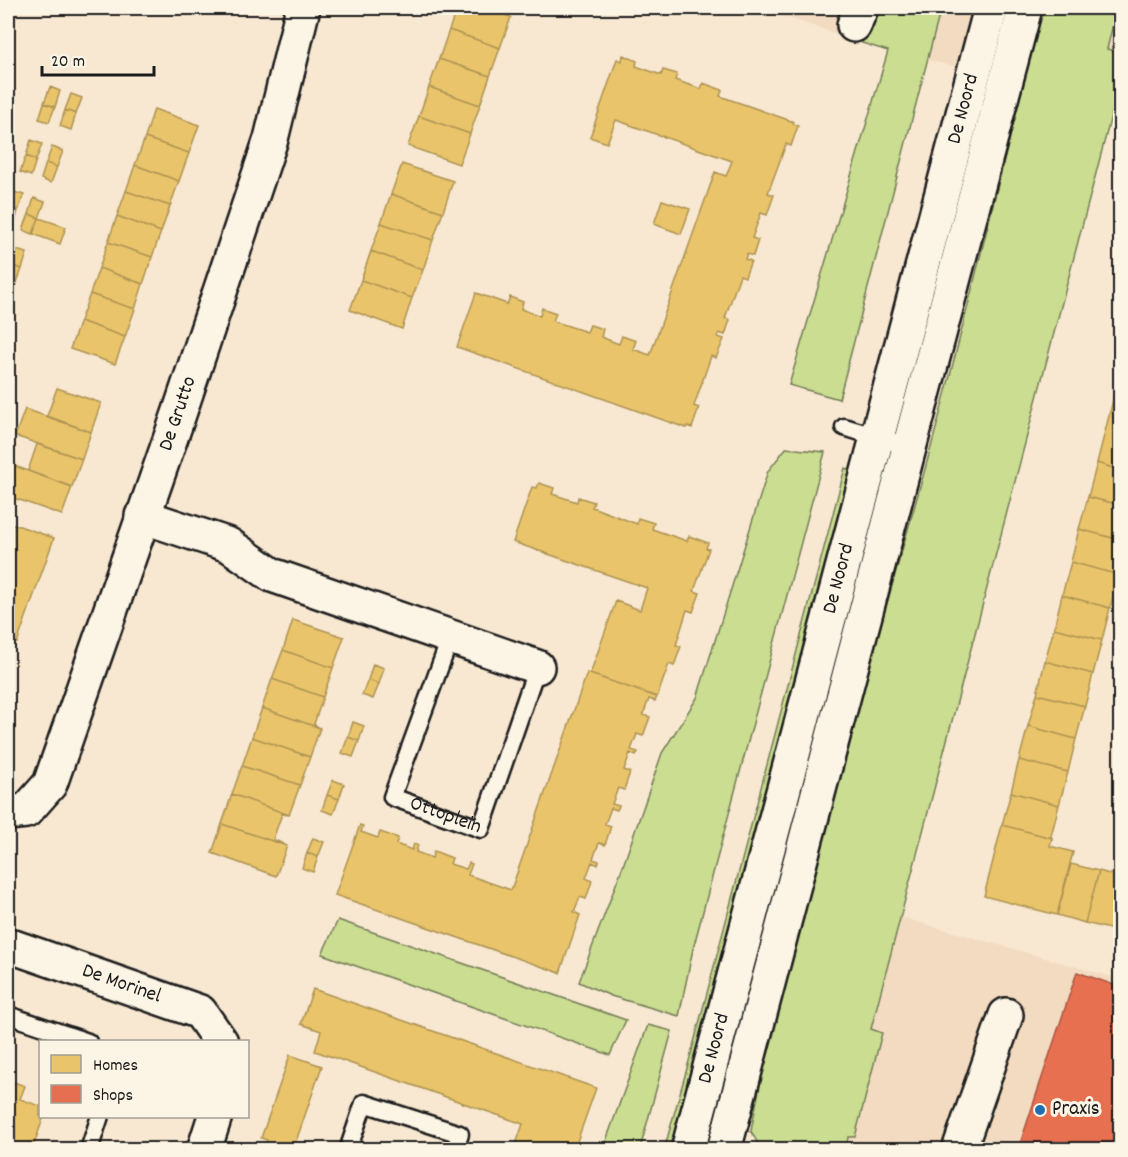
<svg xmlns="http://www.w3.org/2000/svg" width="1128" height="1157" viewBox="0 0 1128 1157" font-family="Dekko,sans-serif">
<style>
.built{fill:#f2dbc0}
.green{fill:#cadd91;stroke:#737c56;stroke-width:1.5}
.homes{fill:#e9c46a;stroke:#ac9253;stroke-width:1.5}
.shops{fill:#e76f51;stroke:#aa5641;stroke-width:1.5}
.lines{fill:none;stroke-linecap:round;stroke-linejoin:round}
.lane-casing{stroke:#1c1c1c;stroke-width:21}
.street-casing{stroke:#1c1c1c;stroke-width:38}
.secondary-casing{stroke:#1c1c1c;stroke-width:38}
.lane{stroke:#fcf5e5;stroke-width:16}
.street{stroke:#fcf5e5;stroke-width:33}
.secondary{stroke:#fcf5e5;stroke-width:33}
.poi-dot{fill:#1f6fb2;stroke:#fcf5e5;stroke-width:2}
.labels{text-anchor:middle;dominant-baseline:central;stroke-width:6;stroke-linejoin:round;paint-order:stroke}
.street-label{font-size:21px;fill:#1c1c1c;stroke:#fcf5e5}
.poi-label{font-size:21px;fill:#1c1c1c;stroke:#fcf5e5;text-anchor:start}
</style>
<rect width="100%" height="100%" fill="#f8e8d1"/>
<filter id="ink" filterUnits="userSpaceOnUse"><feTurbulence type="fractalNoise" baseFrequency=".0167" numOctaves="2"/><feDisplacementMap in="SourceGraphic" scale="12" xChannelSelector="R" yChannelSelector="G"/><feConvolveMatrix kernelMatrix="1 2 1 2 8 2 1 2 1" color-interpolation-filters="sRGB"/></filter>
<g filter="url(#ink)">
<path class="built" d="M758,8H1120V104L896,53Z
M868,908L1120,979V1149L800,1150Z"/>
<path class="green" d="M874,8H941L839,399L789,385L888,51L862,43Z
M1043,8H1117L1107,49L1120,53V82L871,1029L882,1033L855,1137H848L846,1149H761L751,1131C791,916 859,704 918,494C964,333 1000,169 1043,8Z
M786,448L825,452L693,949L679,1016L611,996L579,982L624,863L662,753L697,698L768,471Z
M845,468L849,470V504L677,1149L664,1150L691,1054Z
M338,920L626,1020L610,1055L322,954Z
M648,1025L672,1031L640,1149H603Z"/>
<path class="homes" d="M457,8H483L511,17L500,48L449,30Z
M449,30L500,48L490,76L439,59Z
M623,55L637,61L636,66L661,75L663,70L677,74L675,80L701,89L703,83L722,90L720,96L794,122L793,124L798,126L791,146L786,144L768,193L774,195L767,215L761,213L752,238L758,240L753,256L747,254L745,259L751,261L745,277L740,275L725,318L730,320L725,335L719,333L718,337L724,339L716,358L711,356L694,406L699,408L692,428L687,426L686,428L457,347L476,293L507,304L510,297L523,302L521,309L540,316L542,308L556,313L553,321L587,332L590,325L603,329L601,337L619,344L622,336L636,341L633,349L650,355L715,172L726,176L732,161L616,120L607,143L590,137L617,59L622,61Z
M439,59L490,76L480,105L429,87Z
M50,87L60,91L55,107L44,103Z
M429,87L480,105L470,134L419,116Z
M71,94L82,98L76,114L65,110Z
M44,103L55,107L49,122L39,119Z
M154,109L199,125L189,153L145,138Z
M65,110L76,114L71,130L60,126Z
M419,116L470,134L459,164L408,146Z
M145,138L189,153L179,181L135,165Z
M31,140L42,144L36,160L26,156Z
M52,147L63,151L57,167L46,163Z
M26,156L36,160L31,176L20,172Z
M46,163L57,167L51,183L41,179Z
M402,164L453,181L443,212L391,194Z
M135,165L179,181L170,206L126,191Z
M126,191L170,206L161,232L117,216Z
M14,192L24,195L18,211L8,207Z
M391,194L443,212L433,240L381,223Z
M34,198L45,202L39,218L29,214Z
M662,200L690,209L681,234L654,224Z
M8,207L18,211L13,228L8,226Z
M29,214L39,218L33,234L23,230Z
M117,216L161,232L152,257L108,242Z
M39,218L66,227L60,244L33,234Z
M381,223L433,240L423,270L371,251Z
M108,242L152,257L143,284L99,268Z
M16,250L27,253L22,269L11,265Z
M371,251L423,270L412,298L361,280Z
M11,265L22,269L16,285L8,283Z
M99,268L143,284L135,309L90,294Z
M361,280L412,298L402,329L350,310Z
M90,294L135,309L125,337L80,321Z
M80,321L125,337L115,364L70,349Z
M57,388L101,403L91,432L47,416Z
M1114,396L1120,398V470L1097,463Z
M25,409L91,432L82,459L15,436Z
M37,444L82,459L72,487L28,471Z
M1097,463L1120,470V505L1088,497Z
M12,465L72,487L62,515L8,496V477Z
M539,483L554,488L552,494L577,502L578,497L594,502L592,507L637,524L638,518L654,523L652,529L687,541L689,536L708,543L706,548L709,549L694,591L700,593L693,612L687,610L676,645L681,646L674,666L669,664L657,697L590,674L616,601L640,610L647,588L513,542L532,487L537,488Z
M1088,497L1120,505V540L1079,529Z
M8,522L54,538L17,643L8,640Z
M1079,529L1120,540L1119,575L1071,562Z
M1071,562L1119,575L1110,608L1062,595Z
M1062,595L1110,608L1102,640L1054,628Z
M293,620L344,637L333,668L283,650Z
M1054,628L1102,640L1093,674L1045,661Z
M283,650L333,668L323,697L272,679Z
M1045,661L1093,674L1085,706L1037,694Z
M373,664L384,668L379,684L368,680Z
M587,673L657,697L655,701L649,699L643,715L650,717L643,736L637,734L631,750L638,752L636,756L630,753L624,770L630,772L624,790L618,788L612,804L619,806L617,810L611,808L605,824L611,826L605,845L599,843L593,859L599,861L598,865L592,862L586,878L592,881L586,899L580,897L574,912L580,915L560,973L335,895L360,825L363,826L361,832L378,838L380,832L398,838L396,844L412,850L414,844L418,845L416,852L432,858L434,851L452,858L450,864L466,869L469,863L472,864L468,875L511,890Z
M272,679L323,697L314,724L320,728L262,708Z
M368,680L379,684L373,699L362,695Z
M1037,694L1085,706L1076,739L1028,726Z
M262,708L320,728L310,757L252,737Z
M353,722L364,726L359,741L348,737Z
M1028,726L1076,739L1068,772L1019,760Z
M252,737L310,757L300,785L242,766Z
M348,737L359,741L353,757L342,753Z
M1019,760L1068,772L1059,805L1011,792Z
M242,766L300,785L289,815L232,794Z
M333,780L344,784L339,799L327,795Z
M1011,792L1059,805L1051,836L1052,838L1002,825Z
M232,794L289,815L282,814L273,839L287,846L222,824Z
M327,795L339,799L333,814L322,810Z
M222,824L287,846L276,876L212,853Z
M1002,825L1052,838L1050,846L1073,852L1057,915L984,896Z
M313,838L324,842L318,857L307,853Z
M307,853L318,857L313,872L302,868Z
M1071,864L1099,871L1085,923L1057,915Z
M1099,871L1120,877V903L1114,930L1085,923Z
M1120,903V932L1114,930Z
M313,989L596,1088L574,1150H514L523,1124L315,1051L321,1031L301,1024Z
M290,1055L322,1066L293,1150H264L267,1140L261,1138Z
M8,1080L25,1086L20,1099L40,1106V1116H44L32,1150H8Z"/>
<path class="shops" d="M8,725L14,727L8,747Z
M1077,972L1120,987V1150H1018Z"/>
<g class="lines">
<defs>
<g id="lane">
<path d="M844,427L910,447"/>
<path id="s1" d="M451,636L392,797L481,829L537,667"/>
<path d="M8,1015L88,1042"/>
<path d="M89,1150L100,1116"/>
<path d="M348,1150L364,1103L460,1134L455,1150"/>
</g>
<g id="street">
<path d="M854,25L861,8"/>
<path d="M142,516L229,545L272,575L537,667"/>
<path id="s2" d="M8,813L26,811L50,784L179,414L271,139L303,8"/>
<path id="s3" d="M8,945L200,1012L221,1042"/>
<path d="M204,1150L215,1116"/>
<path d="M959,1150L1006,1015"/>
</g>
<g id="secondary">
<path id="s4" d="M688,1150L991,8"/>
<path d="M724,1150L1025,8"/>
</g>
</defs>
<use href="#lane" class="lane-casing"/>
<use href="#street" class="street-casing"/>
<use href="#secondary" class="secondary-casing"/>
<use href="#lane" class="lane"/>
<use href="#street" class="street"/>
<use href="#secondary" class="secondary"/>
</g>
</g>
<circle class="poi-dot" cx="1040" cy="1110" r="6"/>
<g class="labels">
<g class="street-label">
<text stroke="none"><textPath href="#s4" startOffset="1077">De Noord</textPath></text>
<text stroke="none"><textPath href="#s2" startOffset="446">De Grutto</textPath></text>
<text stroke="none"><textPath href="#s4" startOffset="591">De Noord</textPath></text>
<text stroke="none"><textPath href="#s1" startOffset="228">Ottoplein</textPath></text>
<text stroke="none"><textPath href="#s3" startOffset="120">De Morinel</textPath></text>
<text stroke="none"><textPath href="#s4" startOffset="105">De Noord</textPath></text>
</g>
<g class="poi-label">
<text x="1052" y="1110">Praxis</text>
</g>
</g>
<rect width="1128" height="1157" fill="none" stroke="#fcf5e5" stroke-width="30"/>
<rect x="15" y="15" width="1098" height="1127" fill="none" stroke="#1c1c1c" stroke-width="2" filter="url(#ink)"/>
<rect x="39" y="1040" width="210" height="78" fill="#fcf5e5" stroke="#a29e95" stroke-width="1.5"/>
<rect x="51" y="1055" width="30" height="18" fill="#e9c46a" stroke="#a29e95" stroke-width="1.5"/>
<text x="93" y="1070" font-size="18" fill="#1c1c1c">Homes</text>
<rect x="51" y="1085" width="30" height="18" fill="#e76f51" stroke="#a29e95" stroke-width="1.5"/>
<text x="93" y="1100" font-size="18" fill="#1c1c1c">Shops</text>
<path d="M42 66v9h112v-9" fill="none" stroke="#1c1c1c" stroke-width="3"/>
<text x="51" y="66" font-size="18" fill="#1c1c1c" stroke="#fcf5e5" stroke-width="4.5" paint-order="stroke">20 m</text>
</svg>
